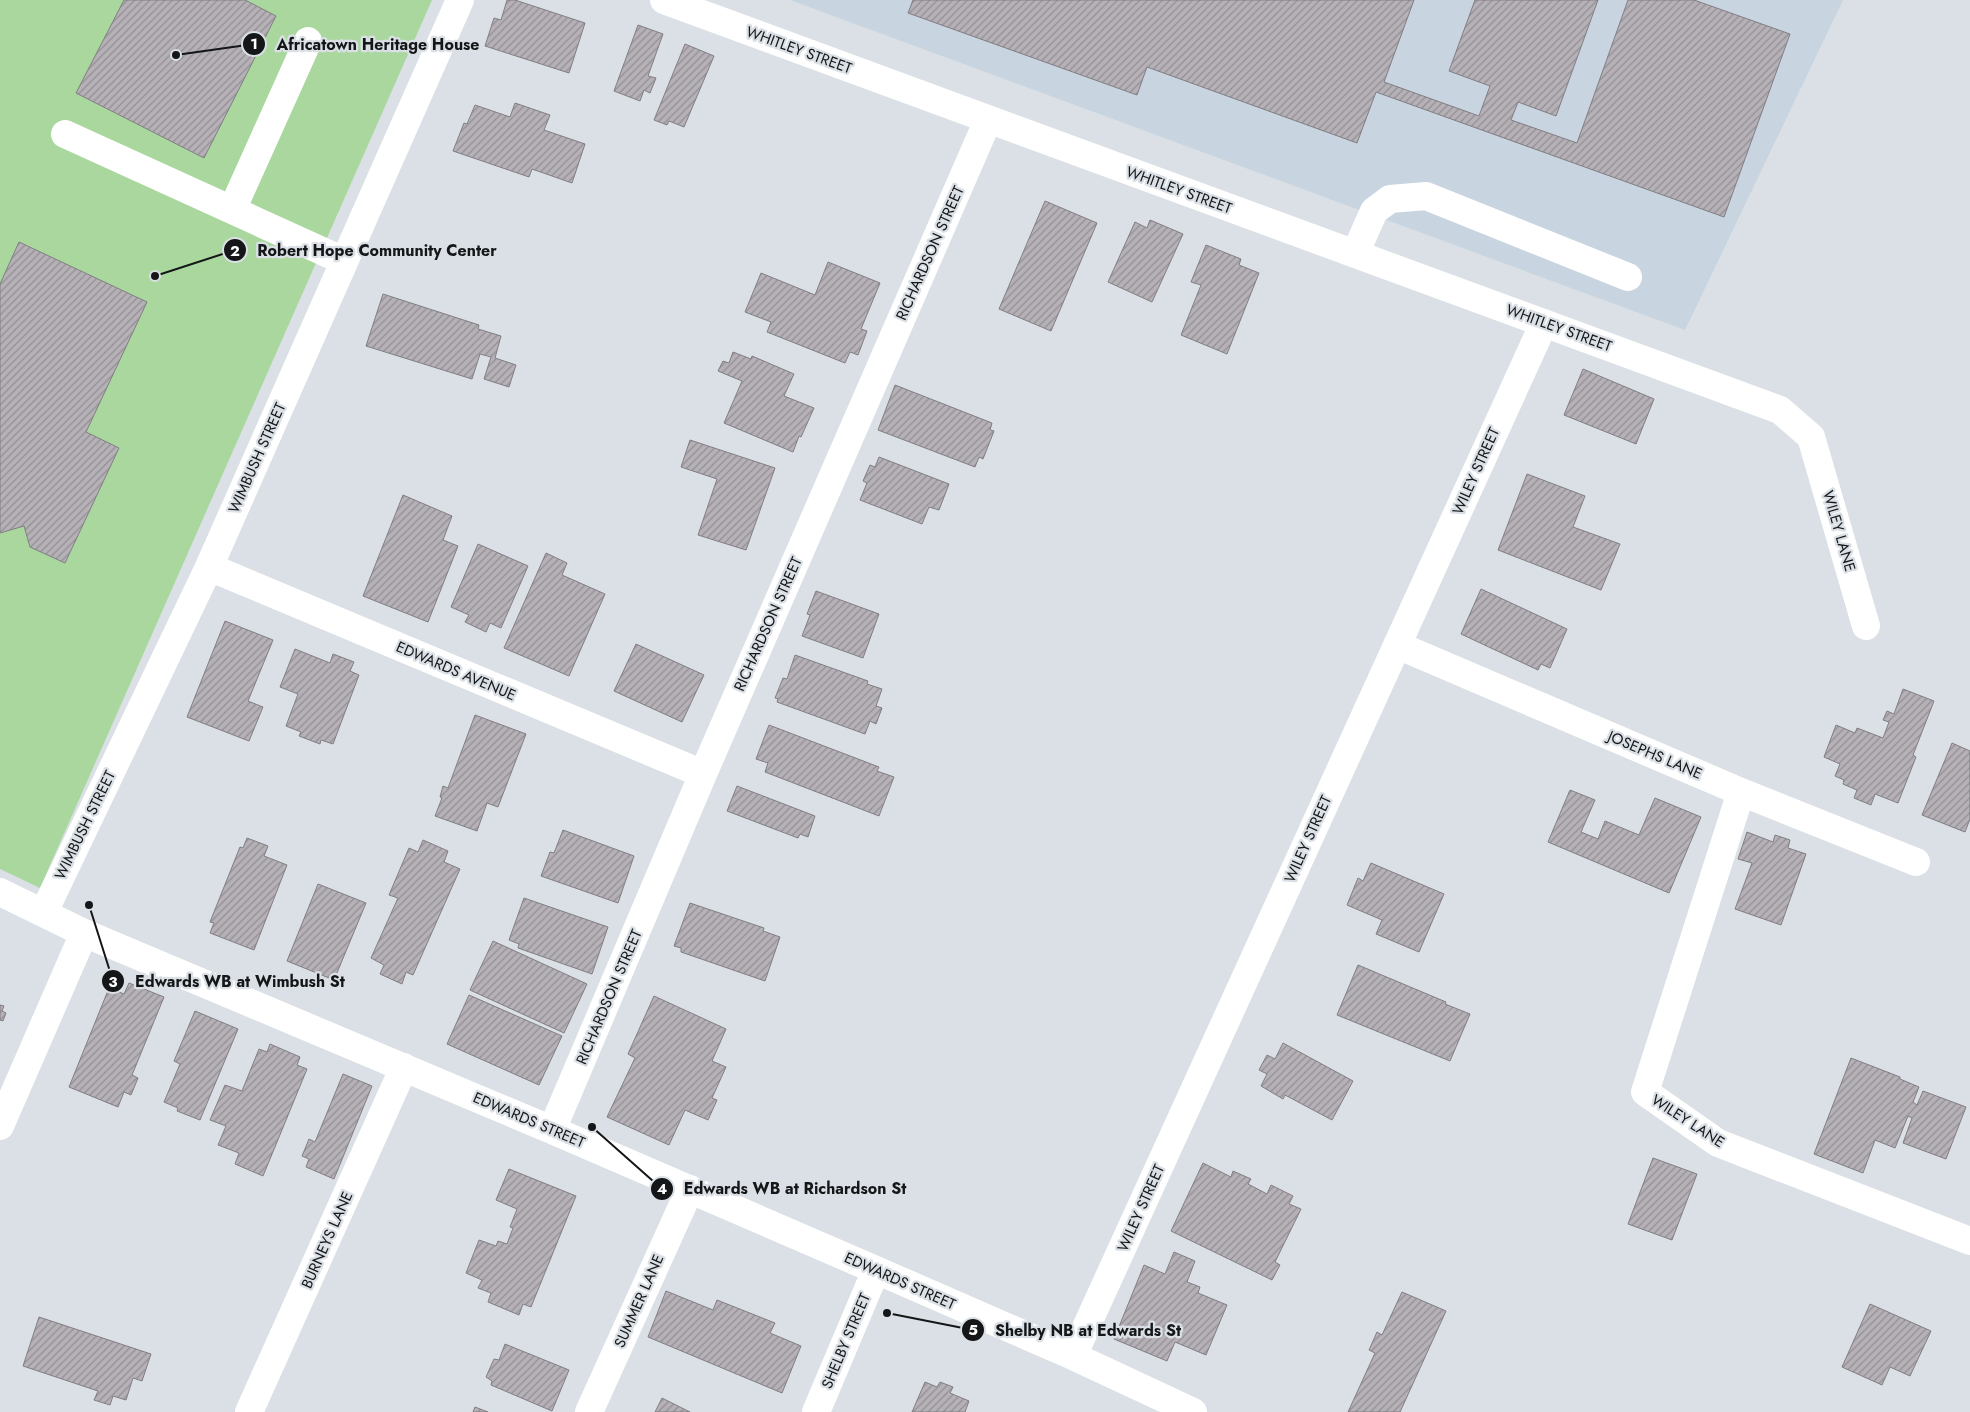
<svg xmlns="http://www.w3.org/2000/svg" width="1970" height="1412" viewBox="0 0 1970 1412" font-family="Jost,sans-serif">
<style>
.built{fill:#c8d4df}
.park{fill:#a9d79d}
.building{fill:url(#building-hatch);stroke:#817e83}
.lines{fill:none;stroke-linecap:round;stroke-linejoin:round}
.minor{stroke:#fff;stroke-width:28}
.labels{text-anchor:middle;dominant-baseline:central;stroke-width:4.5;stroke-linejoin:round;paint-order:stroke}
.street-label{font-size:15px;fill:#141618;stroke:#dae0e5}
.leader{fill:none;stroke:#141618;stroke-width:2}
.callout-dot{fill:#141618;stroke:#dae0e5;stroke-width:2}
.mark-label{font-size:15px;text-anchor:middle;font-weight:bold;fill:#fff}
.callout-label{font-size:16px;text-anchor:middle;font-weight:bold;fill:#141618;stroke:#dae0e5;stroke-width:4.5;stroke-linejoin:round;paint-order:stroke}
</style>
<defs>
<pattern id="building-hatch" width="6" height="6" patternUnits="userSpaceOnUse" patternTransform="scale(1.25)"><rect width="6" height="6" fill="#b5b1b7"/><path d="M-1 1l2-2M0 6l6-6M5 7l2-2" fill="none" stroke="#928f94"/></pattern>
</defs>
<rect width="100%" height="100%" fill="#dae0e5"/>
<path class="built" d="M790,0H1843L1685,330Z"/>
<path class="park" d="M0,0H432L40,888L0,869Z"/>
<path class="building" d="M124,0H245L276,16L204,158L76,93Z
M507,0H515L585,23L569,73L485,46L494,18L501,20Z
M913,0H1414L1384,82L1479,116L1490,86L1449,71L1475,0H1598L1556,116L1518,102L1511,120L1577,143L1628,0H1694L1790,34L1724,217L1376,92L1357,143L1147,67L1137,95L908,13Z
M638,25L663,34L648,76L656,78L650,93L644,90L640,101L614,91Z
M685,44L714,56L684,127L669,121L667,125L654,120Z
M515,103L550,115L544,130L585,144L572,183L532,169L529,177L453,151L464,123L467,124L475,105L510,117Z
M1045,201L1097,223L1051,331L999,309Z
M1150,220L1183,234L1152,302L1108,282L1135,222L1147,228Z
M19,242L147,302L86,432L119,448L65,563L30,547L24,526L0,533V284Z
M1206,245L1241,259L1239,265L1259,273L1227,354L1181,335L1201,285L1191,282Z
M828,262L880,283L861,329L867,331L858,355L850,352L845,363L767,332L771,322L745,312L761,273L815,295Z
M383,294L479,325L478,329L501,336L495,358L516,365L509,387L484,379L491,357L480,354L472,379L366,346Z
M733,352L751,359L752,356L794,374L784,396L814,408L801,437L799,436L793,452L724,423L742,381L718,371L723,361L729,363Z
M1583,369L1654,399L1636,444L1564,415Z
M895,385L992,423L990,430L994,431L983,459L979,457L975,467L878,430Z
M690,440L775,468L746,550L698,535L717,479L681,467Z
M879,457L949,484L939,510L929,507L922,524L860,500L867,483L863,481L870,465L875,467Z
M1527,474L1585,496L1573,527L1620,544L1601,590L1498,550Z
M403,495L452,516L443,540L458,546L428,622L363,596Z
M478,544L528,566L501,628L490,623L486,632L465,622L469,615L451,607Z
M546,553L567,563L562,575L605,594L569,676L504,648Z
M1481,589L1567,629L1550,668L1541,664L1538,670L1461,634Z
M816,591L879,614L863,658L802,636L810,615L807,614Z
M225,621L273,640L248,701L263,707L249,741L187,717Z
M636,644L704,675L682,722L614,691Z
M295,649L330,663L333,654L354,662L350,671L359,675L333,744L321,740L320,744L299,736L301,732L286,726L298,694L280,687Z
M795,655L868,681L867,684L882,689L876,706L882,708L876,724L870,721L865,734L777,702L778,699L775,698L783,678L787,679Z
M1903,689L1934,701L1913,755L1916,757L1898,803L1875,794L1871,805L1854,798L1857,790L1843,784L1844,780L1835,776L1840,764L1824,757L1836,725L1855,733L1857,728L1883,738L1889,722L1883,720L1887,711L1894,714Z
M475,715L526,734L498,807L487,803L477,831L435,816L442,798L440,797L443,786L448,788Z
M769,725L879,767L877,771L894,777L879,816L765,772L768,763L756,759Z
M1952,743L1970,751V819L1965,832L1922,815Z
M737,786L815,816L808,837L800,834L798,838L727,811Z
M1570,790L1595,800L1581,832L1598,839L1605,821L1639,835L1655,798L1701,817L1669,893L1548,842Z
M563,830L634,856L618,903L541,876L550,852L554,853Z
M1747,832L1773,842L1775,835L1790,840L1788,848L1806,854L1781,925L1735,909L1752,863L1738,859Z
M247,838L268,846L264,856L287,865L254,950L210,933L214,923L210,922L240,847L243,848Z
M423,840L448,851L444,862L460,869L413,975L406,972L402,984L380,974L384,965L371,958L398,898L389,895L409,848L418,852Z
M1371,863L1444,894L1419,952L1376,934L1382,920L1347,905L1358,878L1363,881Z
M318,884L366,903L334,980L287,961Z
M524,898L608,927L592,974L518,948L519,944L509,940Z
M690,903L764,928L763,931L780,937L765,981L681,952V948L674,946Z
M493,941L587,984L564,1033L470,990Z
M1358,965L1446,1002L1445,1004L1470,1014L1450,1061L1337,1015Z
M129,983L164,997L132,1075L138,1078L131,1095L124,1092L118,1107L69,1087L109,988L124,994Z
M469,995L562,1036L539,1085L447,1044Z
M654,996L726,1029L712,1061L726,1067L712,1098L717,1100L708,1120L685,1110L669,1145L607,1117L635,1058L628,1054Z
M0,1005L4,1006L2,1011L6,1013L3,1021L0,1020Z
M195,1011L238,1029L200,1120L177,1111L178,1108L164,1102L180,1064L174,1061Z
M1283,1043L1353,1081L1332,1120L1285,1095L1283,1099L1261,1086L1267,1074L1259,1070L1267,1055L1275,1059Z
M270,1044L300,1057L297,1065L307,1069L263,1176L235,1164L239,1153L218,1145L226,1126L210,1120L225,1085L242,1091L259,1049L267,1052Z
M1851,1058L1900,1077V1079L1919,1087L1913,1102L1917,1105L1923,1091L1966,1107L1946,1159L1903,1143L1912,1118L1908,1116L1895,1148L1875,1140L1863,1173L1814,1154Z
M343,1074L372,1086L334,1179L306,1167L309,1159L302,1156L309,1139L315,1142Z
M1653,1158L1697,1174L1672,1240L1628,1224Z
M1203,1163L1231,1177L1233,1171L1251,1179L1248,1184L1267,1194L1271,1185L1293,1196L1289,1204L1301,1209L1275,1262L1280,1265L1272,1280L1171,1231Z
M509,1169L576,1196L531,1307L523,1304L519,1315L488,1302L491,1293L478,1288L482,1280L466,1273L479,1240L496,1246L498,1241L507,1244L513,1228L510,1227L517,1209L496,1200Z
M1174,1252L1195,1261L1187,1282L1200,1287L1198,1293L1227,1305L1206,1355L1175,1342L1167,1361L1114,1339L1144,1265L1165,1274Z
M666,1291L713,1310L717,1300L775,1323L770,1333L801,1346L782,1393L648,1337Z
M1402,1292L1446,1311L1400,1412H1348L1375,1353L1369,1350L1377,1332L1382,1335Z
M1870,1304L1931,1331L1910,1376L1890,1367L1882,1385L1842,1367Z
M39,1317L151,1354L142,1381L133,1378L126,1400L113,1396L110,1405L94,1400L98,1391L23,1366Z
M505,1344L569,1370L552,1411L491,1385L492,1381L486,1377L494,1359L499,1360Z
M925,1382L937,1387L940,1382L953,1387L950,1393L969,1401L965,1412H912Z
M662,1398L690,1412H655Z
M475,1407L488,1412H473Z"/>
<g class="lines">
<path class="minor" d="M664,0L1780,410L1811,437L1866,626
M65,134L344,261
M232,210L308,41
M1355,254L1374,211L1390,199L1426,196L1628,277
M209,567L703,774
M1397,645L1741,792L1916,862
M1741,792L1645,1092L1718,1143L1970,1241
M0,892L84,933L552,1130L876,1270L1073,1356L1193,1412
M44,912L209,567L460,0
M0,1126L84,933
M552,1130L703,774L988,120
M1073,1356L1544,323
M249,1412L404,1067
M589,1412L690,1189
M816,1412L876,1270"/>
</g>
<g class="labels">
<g class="street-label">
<text transform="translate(799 50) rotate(20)">WHITLEY STREET</text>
<text transform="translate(1179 190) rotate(20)">WHITLEY STREET</text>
<text transform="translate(930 253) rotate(-66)">RICHARDSON STREET</text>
<text transform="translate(1559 328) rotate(20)">WHITLEY STREET</text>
<text transform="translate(257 458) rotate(-66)">WIMBUSH STREET</text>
<text transform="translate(1476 471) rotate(-66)">WILEY STREET</text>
<text transform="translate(1839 531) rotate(74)">WILEY LANE</text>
<text transform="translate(768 624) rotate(-66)">RICHARDSON STREET</text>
<text transform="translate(456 671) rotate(23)">EDWARDS AVENUE</text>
<text transform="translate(1655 755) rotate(23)">JOSEPHS LANE</text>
<text transform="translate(85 825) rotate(-64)">WIMBUSH STREET</text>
<text transform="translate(1308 839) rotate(-66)">WILEY STREET</text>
<text transform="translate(609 997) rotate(-67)">RICHARDSON STREET</text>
<text transform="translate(529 1120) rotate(23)">EDWARDS STREET</text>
<text transform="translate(1688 1121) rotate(33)">WILEY LANE</text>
<text transform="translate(1141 1208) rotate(-66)">WILEY STREET</text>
<text transform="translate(327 1240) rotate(-66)">BURNEYS LANE</text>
<text transform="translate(900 1281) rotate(24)">EDWARDS STREET</text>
<text transform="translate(639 1301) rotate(-66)">SUMMER LANE</text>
<text transform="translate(846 1341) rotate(-67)">SHELBY STREET</text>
</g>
</g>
<path class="leader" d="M176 55L254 44M155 276L235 250M89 905L113 981M592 1127L662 1189M887 1313L973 1330"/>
<g class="callout-dot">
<circle cx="176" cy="55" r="5"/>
<circle cx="155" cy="276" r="5"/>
<circle cx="89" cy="905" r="5"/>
<circle cx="592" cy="1127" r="5"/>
<circle cx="887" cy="1313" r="5"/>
<circle cx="254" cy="44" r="12"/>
<circle cx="235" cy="250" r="12"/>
<circle cx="113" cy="981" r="12"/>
<circle cx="662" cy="1189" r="12"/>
<circle cx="973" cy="1330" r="12"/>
</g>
<g class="mark-label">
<text x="254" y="49">1</text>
<text x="235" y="256">2</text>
<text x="113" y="987">3</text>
<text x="662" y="1194">4</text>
<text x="973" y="1335">5</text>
</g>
<g class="callout-label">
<text x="378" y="50">Africatown Heritage House</text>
<text x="377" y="256">Robert Hope Community Center</text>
<text x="240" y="987">Edwards WB at Wimbush St</text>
<text x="795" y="1194">Edwards WB at Richardson St</text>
<text x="1088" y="1336">Shelby NB at Edwards St</text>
</g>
</svg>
